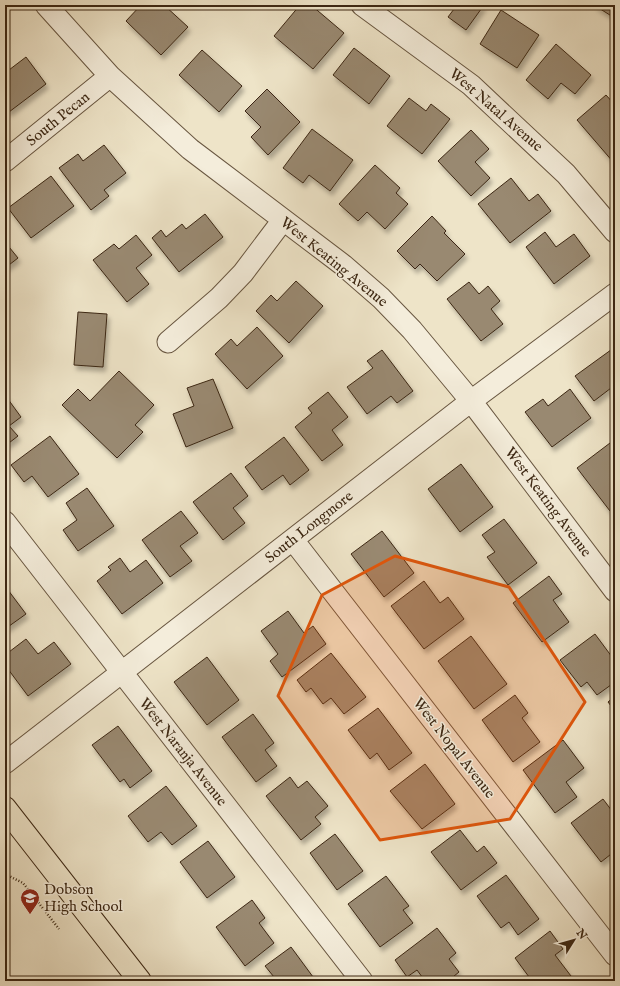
<svg xmlns="http://www.w3.org/2000/svg" width="620" height="986" viewBox="0 0 620 986" font-family="'IM FELL English',serif">
<style>
.building{fill:#998971;stroke:#3c2713;filter:url(#shadow)}
.lines{fill:none;stroke-linecap:round;stroke-linejoin:round}
.minor-casing{stroke:#685640;stroke-width:23}
.major-casing{stroke:#3c2713;stroke-width:24}
.path{stroke:#3c2713;stroke-width:2.5;stroke-dasharray:1 2;stroke-linecap:butt}
.minor{stroke:#f4eddb;stroke-width:21}
.major{stroke:#eee4c8;stroke-width:22}
.marked{fill:#df560c;fill-opacity:0.2;stroke:#df560c;stroke-width:3;stroke-linejoin:round}
.labels{text-anchor:middle;dominant-baseline:central;stroke-width:3;stroke-linejoin:round;paint-order:stroke}
.street-label{font-size:15px;fill:#3c2713;stroke:#f4eddb}
.poi-label{font-size:15px;fill:#3c2713;stroke:#f4eddb;text-anchor:start}
</style>
<defs>
<filter id="shadow"><feDropShadow dx="2.5" dy="4.5" stdDeviation="2" flood-color="#0004"/></filter>
</defs>
<rect width="100%" height="100%" fill="#eee4c8"/>
<filter id="stains"><feTurbulence type="fractalNoise" baseFrequency=".005" numOctaves="4"/><feColorMatrix values="0 0 0 0 .2 0 0 0 0 .09 0 0 0 0 .02 0 0 0 .5 -.17"/></filter>
<radialGradient id="worn" r=".72"><stop offset=".6" stop-color="#630" stop-opacity="0"/><stop offset="1" stop-color="#630" stop-opacity=".3"/></radialGradient>
<path class="building" d="M141,5H164L188,27L161,55L126,21Z
M300,5H311L344,33L313,69L274,36Z
M457,5H484L466,30L448,17Z
M594,5H615V13L613,17Z
M501,10L539,35L517,68L480,44Z
M556,44L591,75L575,94L561,83L548,99L526,80Z
M354,48L390,76L369,104L333,75Z
M202,50L242,86L219,112L179,75Z
M26,57L46,84L9,112L5,107V73Z
M267,89L300,122L268,155L251,137L261,127L245,111Z
M606,95L615,105L614,163L577,120Z
M409,98L426,111L431,104L450,119L422,154L387,126Z
M312,129L353,160L330,191L309,175L303,183L283,168Z
M471,130L489,149L475,162L490,178L471,196L438,161Z
M104,145L126,173L104,190L109,196L91,210L59,168L78,154L83,161Z
M375,165L400,188L396,193L408,204L385,229L367,212L358,221L339,204Z
M51,176L74,206L31,238L8,208Z
M511,178L529,201L538,194L551,211L510,243L478,204Z
M205,214L223,237L179,272L152,238L161,230L166,237L182,224L186,229Z
M432,216L446,231L444,233L465,254L437,281L420,264L415,269L397,251Z
M545,232L556,247L574,234L590,256L554,284L526,247Z
M136,235L152,255L136,268L149,284L127,302L93,260L114,244L119,249Z
M5,242L18,258L5,268Z
M296,281L323,306L289,343L256,311L271,295L277,301Z
M469,282L479,294L488,286L500,301L491,309L503,324L481,341L447,299Z
M78,312L107,314L103,367L74,365Z
M257,327L283,356L247,389L215,354L231,339L237,346Z
M615,347V385L594,401L575,376Z
M382,350L413,391L397,403L391,396L367,414L347,387L373,368L367,361Z
M119,371L154,405L135,425L143,432L117,458L62,405L78,389L90,401Z
M213,379L233,428L186,447L173,414L194,406L187,388Z
M570,389L591,418L552,447L525,412L543,399L548,406Z
M328,392L348,417L332,430L343,445L322,461L295,427L312,413L308,408Z
M5,395L21,417L9,426L18,436L5,446Z
M50,436L79,474L48,497L32,476L24,482L11,465Z
M284,437L309,470L290,485L283,475L262,490L245,467Z
M610,443L615,449V507L610,511L577,468Z
M461,464L493,507L460,532L428,489Z
M231,473L248,496L233,508L245,523L223,540L193,502Z
M87,488L114,526L78,551L63,530L77,520L66,503Z
M181,511L198,533L180,546L192,561L170,577L142,540Z
M504,519L537,563L508,585L487,557L495,552L482,535Z
M382,531L414,573L384,597L351,554Z
M120,558L130,572L146,560L163,583L122,614L97,581L111,570L108,567Z
M549,576L562,594L553,600L569,622L542,642L513,603Z
M424,581L440,603L448,597L464,619L424,649L391,606Z
M5,586L26,614L5,629Z
M288,611L304,633L313,626L326,644L282,677L270,661L278,654L261,631Z
M595,634L615,661V682L597,695L587,682L581,687L560,660Z
M471,636L507,684L474,709L438,661Z
M26,639L38,654L54,642L71,664L28,696L5,665V655Z
M331,653L366,697L344,714L331,698L323,704L311,688L306,692L297,680Z
M207,657L239,700L207,725L174,682Z
M515,695L528,713L522,718L540,742L513,762L482,720Z
M615,696V711L608,702Z
M378,708L412,753L389,770L377,753L370,759L348,730Z
M253,714L274,743L265,750L277,766L256,782L222,737Z
M118,726L152,771L130,788L124,779L120,782L92,745Z
M563,740L584,768L566,782L577,797L555,813L523,770Z
M425,764L455,804L422,829L390,791Z
M290,777L298,788L307,781L328,806L315,817L321,824L301,840L266,796Z
M166,786L197,826L172,845L161,832L148,842L128,816Z
M603,799L615,815V851L601,862L571,823Z
M460,830L477,852L484,846L497,863L461,890L431,852Z
M335,834L363,871L337,890L310,853Z
M208,841L235,877L207,898L180,862Z
M506,875L539,919L518,935L509,922L501,928L477,896Z
M386,876L409,906L403,910L413,923L380,947L348,904Z
M252,900L265,918L259,923L274,943L245,966L216,927Z
M437,928L456,953L449,959L459,972L448,981H425L417,970L407,977L395,960Z
M550,931L563,949L555,955L571,976L564,981H532L515,958Z
M291,947L316,981H269L274,977L265,966Z"/>
<g class="lines">
<defs>
<path id="minor" d="M46,5L110,76L190,149L343,265L381,298L412,330L471,401L615,591
M362,5L471,85L566,174L615,232
M5,161L110,76
M168,342L219,298L243,273L283,220
M5,522L362,981
M293,540L615,955
M5,763L471,401L615,294"/>
<path id="major" d="M5,808L140,981"/>
</defs>
<use href="#minor" class="minor-casing"/>
<use href="#major" class="major-casing"/>
<path class="path" d="M5,874L23,883L59,929"/>
<use href="#minor" class="minor"/>
<use href="#major" class="major"/>
</g>
<path class="marked" d="M395,556L509,587L585,702L510,819L380,840L278,696L322,595Z"/>
<defs>
<symbol id="school-pin" viewBox="-11 -11 22 30"><path d="M0 17L-7.5 6A9.5 9.5 0 1 1 7.5 6Z" fill="#8f2418" stroke="#f4eddb"/><path d="M0-5L7-2L0 1L-7-2ZM-4 1L0 2.5L4 1V4Q0 6-4 4Z" fill="#fff"/></symbol>
</defs>
<g fill-rule="evenodd">
<use href="#school-pin" x="19" y="887" width="22" height="30"/>
</g>
<g class="labels">
<g class="street-label">
<text transform="translate(496 110) rotate(41)">West Natal Avenue</text>
<text transform="translate(58 119) rotate(-39)">South Pecan</text>
<text transform="translate(334 262) rotate(39)">West Keating Avenue</text>
<text transform="translate(548 502) rotate(53)">West Keating Avenue</text>
<text transform="translate(309 527) rotate(-38)">South Longmore</text>
<text transform="translate(454 748) rotate(52)">West Nopal Avenue</text>
<text transform="translate(183 752) rotate(52)">West Naranja Avenue</text>
</g>
<g class="poi-label">
<text x="44" y="889">Dobson<tspan x="44" dy="17">High School</tspan></text>
</g>
</g>
<rect width="620" height="986" fill="none" stroke="#eee4c8" stroke-width="20"/>
<rect x="6" y="6" width="608" height="974" fill="none" stroke="#3c2713" stroke-width="2"/>
<rect x="10" y="10" width="600" height="966" fill="none" stroke="#3c2713"/>
<g transform="translate(574 940) rotate(53)" stroke="#f4eddb" stroke-width="3" paint-order="stroke">
<path d="M0-3L7 15L0 10L-7 15Z" fill="#3c2713"/>
<text y="-6" font-size="11" font-weight="bold" text-anchor="middle" fill="#3c2713">N</text>
</g>
<rect width="100%" height="100%" filter="url(#stains)"/>
<rect width="100%" height="100%" fill="url(#worn)"/>
</svg>
